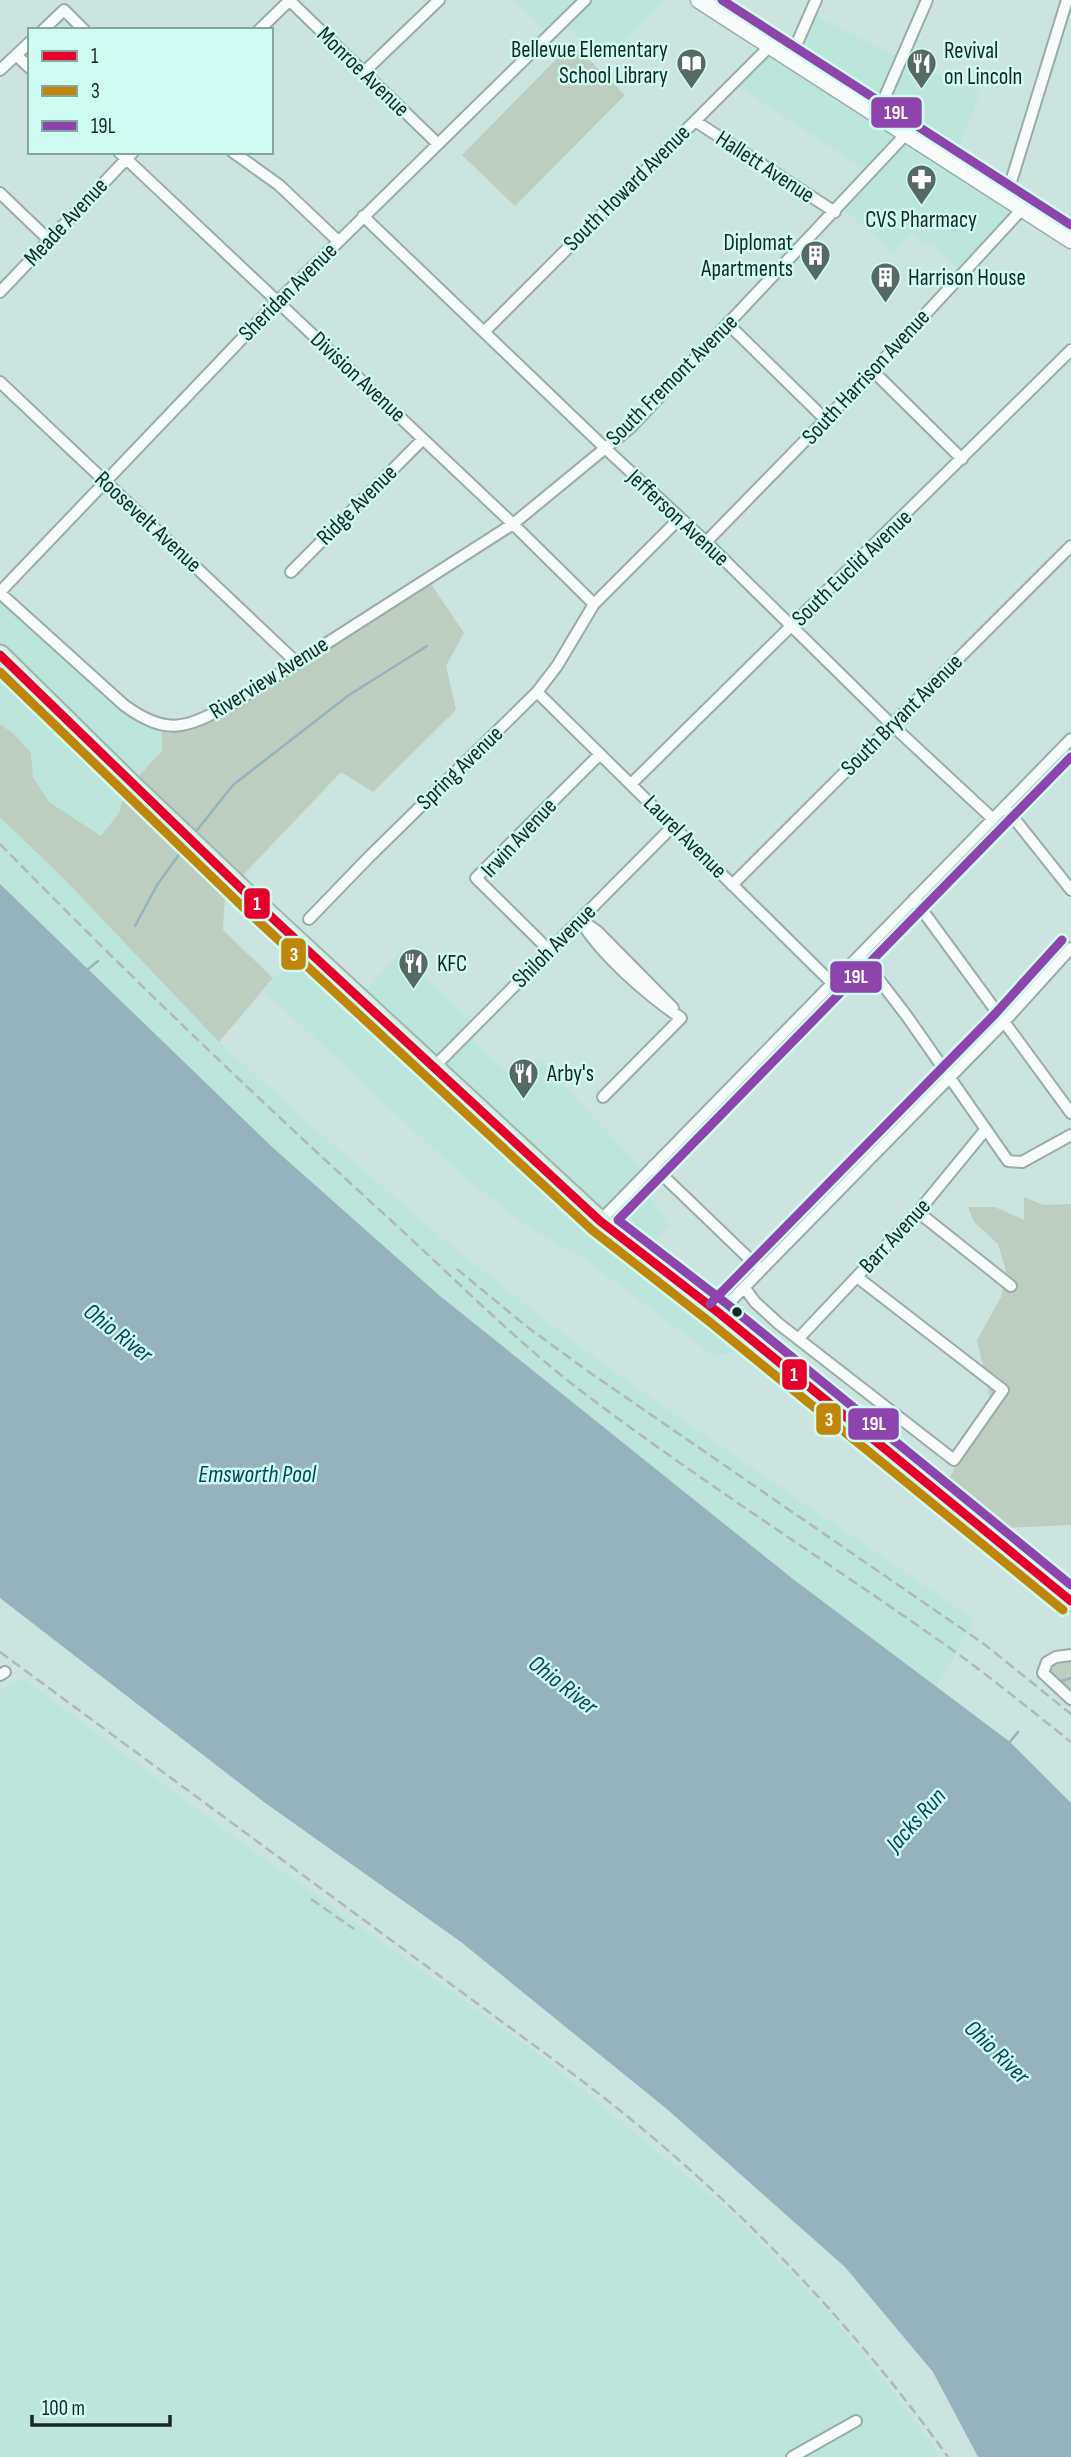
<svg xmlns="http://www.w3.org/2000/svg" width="1071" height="2457" viewBox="0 0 1071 2457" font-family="'Sofia Sans Condensed',sans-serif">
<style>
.built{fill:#bce5dc}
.green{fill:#bdcec1}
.water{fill:#95b2bd}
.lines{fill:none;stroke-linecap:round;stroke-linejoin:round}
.stream{stroke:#95b2bd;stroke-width:2.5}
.street-casing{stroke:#99aca9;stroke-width:14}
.secondary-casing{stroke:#99aca9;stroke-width:19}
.highway-casing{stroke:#9eb7ad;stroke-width:23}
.street{stroke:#f7fbfa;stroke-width:10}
.secondary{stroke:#f7fbfa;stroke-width:16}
.highway{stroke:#daebe2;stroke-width:19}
.rail{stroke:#b2b8b6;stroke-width:2.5;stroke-dasharray:10 5;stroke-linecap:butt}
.bus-1-casing{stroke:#cefcf2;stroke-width:14}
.bus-2-casing{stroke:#cefcf2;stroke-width:14}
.bus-3-casing{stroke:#cefcf2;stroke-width:14}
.bus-1{stroke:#e4002b;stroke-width:9}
.bus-2{stroke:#bf8609;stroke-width:9}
.bus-3{stroke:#8e44ad;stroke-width:9}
.bus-dot{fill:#162724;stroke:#cefcf2;stroke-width:2.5}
.labels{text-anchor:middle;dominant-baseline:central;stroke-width:5;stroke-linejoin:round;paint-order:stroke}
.poi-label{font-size:23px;fill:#162724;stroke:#cefcf2;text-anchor:start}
.street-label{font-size:23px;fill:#162724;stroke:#cefcf2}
.water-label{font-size:24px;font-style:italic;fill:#03435d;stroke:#cefcf2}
.line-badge{stroke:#cefcf2;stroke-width:2.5}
.badge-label{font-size:19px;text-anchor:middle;font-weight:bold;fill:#fff}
</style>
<rect width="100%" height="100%" fill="#cce4df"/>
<path class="built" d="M514,0H665L603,61L563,23L550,35Z
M810,13L908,62L980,92L953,164L1023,208L963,273L932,244H923L912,234L893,253L840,206L870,173L733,83L770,46L789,59Z
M0,593L124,705L162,726V751L131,784L123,798L119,813L102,837L49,802L33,777L31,753L14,734L0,724Z
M0,817L67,882L219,1042L299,1115L442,1238L573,1342L714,1442L975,1620L936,1686L793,1579L440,1296L271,1146L0,884Z
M305,947L360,997L400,952L475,1025L467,1034L516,1081L539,1059L646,1173L639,1181L669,1225L645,1254L761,1347L714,1356L577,1253L558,1245L522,1222L466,1179L263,990Z
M23,1678L233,1836L540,2055L733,2214L829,2313L892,2391L941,2457H0V1690Z"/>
<path class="green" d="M572,43L625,95L515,206L462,155Z
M427,578L464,633L446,666L456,710L373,792L341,772L225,894L223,930L273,978L219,1042L67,882L0,817V724L14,734L31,753L33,777L49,802L101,836L119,813L123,798L131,784L162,751V726L195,722Z
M1024,1197L1043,1205L1071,1204V1525L1002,1528L947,1483L990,1398L977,1340L1001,1297L1006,1271L998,1244L974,1222L968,1207H995L1024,1220Z
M1071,1660V1690L1050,1673L1051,1666Z"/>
<path class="water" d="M0,884L271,1146L440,1296L793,1579L1010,1742L1071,1803V2457H978L933,2372L845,2267L668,2110L461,1942L264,1802L0,1598Z"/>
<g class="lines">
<path class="stream" d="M194,834L233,785L349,695L427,646
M135,926L157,885L186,845
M87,970L98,961
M1061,1681L1071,1678
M1009,1743L1018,1732"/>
<defs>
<path id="street" d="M289,0L438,144
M43,30L64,10L84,30
M259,30L290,0
M16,55L30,68
M790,59L816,0
M0,70L30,42
M364,72L439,0
M877,115L927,0
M695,121L835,212
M119,152L513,524L594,604
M233,152L279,185L338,241
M0,193L49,240
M1006,198L1067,0
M363,216L605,448L706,542L892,725L993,819
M0,292L133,152
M728,324L826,420
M485,331L770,46
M873,371L962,459
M0,382L296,662
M706,542L873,371L1023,208
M291,572L423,439
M0,592L277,302L585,0
M0,593L124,705C170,739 189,726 235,702L513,524L631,427L906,134
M537,692L832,983
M631,784L1071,350
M1005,807L1071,890
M732,885L1071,546
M914,899L1071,1113
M309,919L369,857L537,692L557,666L594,604L680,518
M580,920C601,955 647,995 681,1018
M584,922L597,931L673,1008
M550,951L476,878L600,754
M860,955L906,1015L1008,1161L1022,1162L1071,1135
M435,1066L673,826
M603,1097L681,1018
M653,1166L760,1269
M918,1212L1011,1286
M600,1221L1071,739
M744,1287L755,1302L779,1324L954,1460L1003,1390L857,1277
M719,1313L1004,1022L1071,948
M799,1338L918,1212L986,1129
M1071,1655L1056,1657L1047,1662L1043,1673L1071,1699
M0,1675L5,1672
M792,2457L856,2421"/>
<path id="secondary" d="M699,0L1071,240"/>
<path id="highway" d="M0,655L131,784L252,899L600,1221L719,1313L1071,1601"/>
</defs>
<use href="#street" class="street-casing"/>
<use href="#secondary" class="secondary-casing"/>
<use href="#highway" class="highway-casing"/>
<use href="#street" class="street"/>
<use href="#secondary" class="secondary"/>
<use href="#highway" class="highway"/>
<path class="rail" d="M0,844C128,975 261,1102 396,1225C458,1282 518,1343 585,1394C699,1480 820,1557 937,1639C983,1671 1027,1707 1071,1742
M457,1269L526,1326L589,1372L984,1644L1071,1714
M0,1652L577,2077C719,2184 844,2312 948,2457
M311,1899L354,1929"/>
<defs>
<path id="bus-1" d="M0,655L252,899L600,1221L719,1313L1071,1601"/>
<path id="bus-2" d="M0,672L244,908L592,1230L711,1323L1063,1610"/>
<path id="bus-3" d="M722,0L1071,225
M1071,757L618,1220L727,1304L1071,1585
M710,1304L995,1014L1062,940"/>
</defs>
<use href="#bus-1" class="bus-1-casing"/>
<use href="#bus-2" class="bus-2-casing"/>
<use href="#bus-3" class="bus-3-casing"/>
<use href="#bus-1" class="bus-1"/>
<use href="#bus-2" class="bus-2"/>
<use href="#bus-3" class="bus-3"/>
</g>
<defs>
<symbol id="library-pin" viewBox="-11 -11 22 30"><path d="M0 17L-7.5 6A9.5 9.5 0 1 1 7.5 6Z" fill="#566965" stroke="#cefcf2"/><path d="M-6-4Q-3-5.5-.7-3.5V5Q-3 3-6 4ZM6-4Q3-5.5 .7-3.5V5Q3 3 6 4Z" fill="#fff"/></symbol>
<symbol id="restaurant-pin" viewBox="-11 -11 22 30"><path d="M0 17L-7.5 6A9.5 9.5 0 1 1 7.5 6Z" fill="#566965" stroke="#cefcf2"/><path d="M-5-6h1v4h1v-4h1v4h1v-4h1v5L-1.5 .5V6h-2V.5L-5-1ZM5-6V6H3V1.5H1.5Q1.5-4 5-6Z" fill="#fff"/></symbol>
<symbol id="pharmacy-pin" viewBox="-11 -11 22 30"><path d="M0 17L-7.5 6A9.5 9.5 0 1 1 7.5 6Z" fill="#566965" stroke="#cefcf2"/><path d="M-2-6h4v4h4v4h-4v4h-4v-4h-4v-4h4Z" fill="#fff"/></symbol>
<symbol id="building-pin" viewBox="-11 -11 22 30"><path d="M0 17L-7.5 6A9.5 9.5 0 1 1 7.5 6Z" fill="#566965" stroke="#cefcf2"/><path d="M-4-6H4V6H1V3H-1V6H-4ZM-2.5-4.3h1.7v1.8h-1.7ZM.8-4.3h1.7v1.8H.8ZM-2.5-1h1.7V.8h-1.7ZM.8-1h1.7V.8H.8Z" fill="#fff"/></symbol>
</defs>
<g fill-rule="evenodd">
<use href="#library-pin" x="674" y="46" width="35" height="47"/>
<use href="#restaurant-pin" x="904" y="46" width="35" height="47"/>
<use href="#pharmacy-pin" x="904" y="162" width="35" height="47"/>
<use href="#building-pin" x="798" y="238" width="35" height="47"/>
<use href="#building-pin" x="868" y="260" width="35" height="47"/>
<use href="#restaurant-pin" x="396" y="946" width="35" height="47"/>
<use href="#restaurant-pin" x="506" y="1056" width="35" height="47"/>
</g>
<circle class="bus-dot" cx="737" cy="1312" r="6"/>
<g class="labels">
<g class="poi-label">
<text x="668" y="50" text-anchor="end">Bellevue Elementary<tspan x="668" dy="26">School Library</tspan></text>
<text x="944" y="51">Revival<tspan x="944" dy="26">on Lincoln</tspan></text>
<text x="921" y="220" text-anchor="middle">CVS Pharmacy</text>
<text x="793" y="243" text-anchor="end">Diplomat<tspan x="793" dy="26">Apartments</tspan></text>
<text x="908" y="278">Harrison House</text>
<text x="437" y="964">KFC</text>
<text x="547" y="1074">Arby's</text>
</g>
<g class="street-label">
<text transform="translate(363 72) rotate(44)">Monroe Avenue</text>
<text transform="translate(765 167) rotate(33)">Hallett Avenue</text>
<text transform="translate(627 188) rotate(-45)">South Howard Avenue</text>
<text transform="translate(66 222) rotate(-47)">Meade Avenue</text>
<text transform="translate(288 292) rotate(-45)">Sheridan Avenue</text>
<text transform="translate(358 377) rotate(43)">Division Avenue</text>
<text transform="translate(866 377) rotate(-47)">South Harrison Avenue</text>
<text transform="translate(672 380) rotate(-45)">South Fremont Avenue</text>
<text transform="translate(357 505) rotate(-45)">Ridge Avenue</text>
<text transform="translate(678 518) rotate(43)">Jefferson Avenue</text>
<text transform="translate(148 522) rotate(43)">Roosevelt Avenue</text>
<text transform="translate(852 568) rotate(-44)">South Euclid Avenue</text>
<text transform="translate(269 678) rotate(-32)">Riverview Avenue</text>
<text transform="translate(902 715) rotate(-45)">South Bryant Avenue</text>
<text transform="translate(460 768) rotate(-44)">Spring Avenue</text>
<text transform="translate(685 837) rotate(45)">Laurel Avenue</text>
<text transform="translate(519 838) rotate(-47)">Irwin Avenue</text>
<text transform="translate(554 946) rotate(-45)">Shiloh Avenue</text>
<text transform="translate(895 1236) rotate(-47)">Barr Avenue</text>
</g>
<g class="water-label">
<text transform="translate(118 1333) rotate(38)">Ohio River</text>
<text x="257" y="1474">Emsworth Pool</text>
<text transform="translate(563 1685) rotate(38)">Ohio River</text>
<text transform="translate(916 1820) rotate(-48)">Jacks Run</text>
<text transform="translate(997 2052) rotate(44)">Ohio River</text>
</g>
</g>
<g class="line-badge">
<rect x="870" y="96" width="53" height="33" rx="7" fill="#8e44ad"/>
<rect x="243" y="887" width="28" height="33" rx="7" fill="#e4002b"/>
<rect x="280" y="937" width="27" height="34" rx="7" fill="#bf8609"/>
<rect x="829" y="960" width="54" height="34" rx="7" fill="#8e44ad"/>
<rect x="781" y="1358" width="27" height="33" rx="7" fill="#e4002b"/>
<rect x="815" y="1402" width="27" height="34" rx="7" fill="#bf8609"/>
<rect x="847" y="1407" width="53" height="34" rx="7" fill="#8e44ad"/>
</g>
<g class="badge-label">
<text x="896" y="119">19L</text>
<text x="257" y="910">1</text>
<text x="294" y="961">3</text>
<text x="856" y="983">19L</text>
<text x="794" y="1381">1</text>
<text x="829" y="1426">3</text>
<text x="874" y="1430">19L</text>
</g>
<rect x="28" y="28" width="245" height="126" fill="#cefcf2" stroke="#84a7a0" stroke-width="2"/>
<rect x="42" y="51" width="35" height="10" fill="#e4002b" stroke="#84a7a0" stroke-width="2"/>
<text x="91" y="63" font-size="21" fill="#162724">1</text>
<rect x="42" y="86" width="35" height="10" fill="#bf8609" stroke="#84a7a0" stroke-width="2"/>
<text x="91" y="98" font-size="21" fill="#162724">3</text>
<rect x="42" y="121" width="35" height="10" fill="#8e44ad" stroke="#84a7a0" stroke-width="2"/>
<text x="91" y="133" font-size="21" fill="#162724">19L</text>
<path d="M32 2415v10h138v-10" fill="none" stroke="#162724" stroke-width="3.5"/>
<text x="42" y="2415" font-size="21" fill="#162724" stroke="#cefcf2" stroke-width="5" paint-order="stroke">100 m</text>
</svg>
